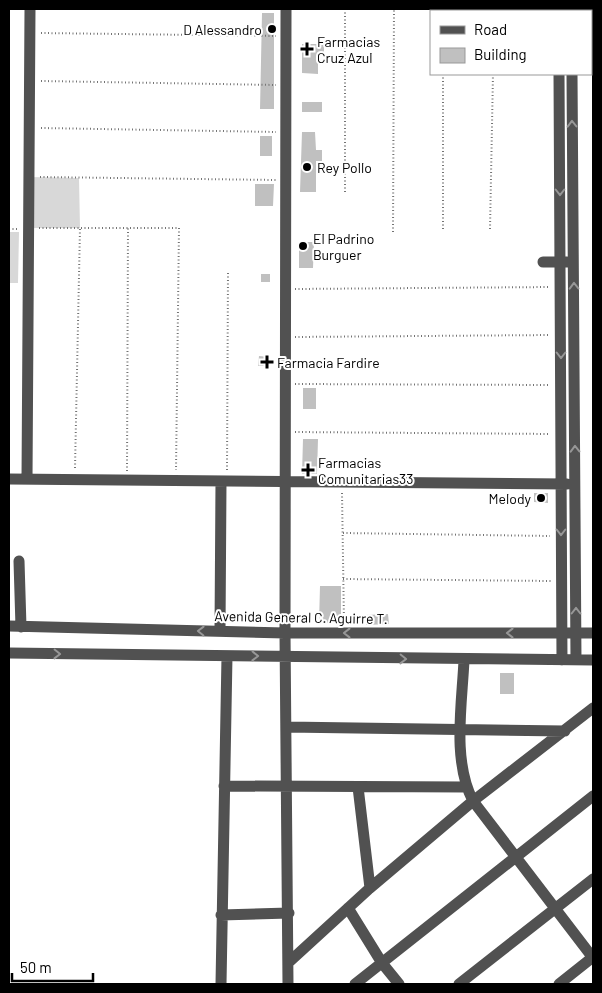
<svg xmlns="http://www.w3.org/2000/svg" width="602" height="993" viewBox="0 0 602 993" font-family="Barlow,sans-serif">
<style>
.green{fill:#d8d8d8}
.building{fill:#c0c0c0}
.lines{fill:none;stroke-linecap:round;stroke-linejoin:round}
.path{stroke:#737373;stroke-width:2;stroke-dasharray:1 2.5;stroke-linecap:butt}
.minor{stroke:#515151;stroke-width:11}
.oneway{stroke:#979797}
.poi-dot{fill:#000;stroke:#fff;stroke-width:2}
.labels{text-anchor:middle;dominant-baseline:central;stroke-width:4;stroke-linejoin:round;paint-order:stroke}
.poi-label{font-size:14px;fill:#000;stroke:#fff;text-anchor:start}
.street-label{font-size:14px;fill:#000;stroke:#fff}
</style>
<rect width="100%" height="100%" fill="#fff"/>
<path class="green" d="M29,177L79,178L80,228H29Z
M9,232H19L18,283H9Z"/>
<path class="building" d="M262,13H274V109H260Z
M302,44H324V53H318V74L302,73Z
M302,102H322V112H302Z
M302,132H315L316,150H322V161H316V192H300Z
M260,136H272V156H260Z
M255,184H274L273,206H255Z
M299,242H314L313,268H299Z
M261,274H270V282H261Z
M259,356L269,357L268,366H258Z
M303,388H316V409H303Z
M303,439H318L317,474H302Z
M534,493H548V503L534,502Z
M320,586H341V623H319Z
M388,614L389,624L366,625V615Z
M500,673H514V694H500Z"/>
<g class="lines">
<path class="path" d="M345,9V192
M442,9V11
M493,11L494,9
M41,33L276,36
M443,74V231
M41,81L276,85
M41,128L276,132
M40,177L276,180
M39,228H179L176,470
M9,229H19
M490,229L493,74
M393,232L394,9
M295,289L550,287
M295,337L550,335
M295,384L550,385
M295,432L550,434
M75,468L80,228
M227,470L228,272
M127,471L128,228
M342,493L344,623
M343,533L550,536
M343,579L551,581"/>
<path class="minor" d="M286,9L285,633L288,984
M559,9V11
M571,9V11
M559,74L562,660
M572,74L576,660
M543,262H567
M9,479L567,484
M27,479L30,9
M19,561L21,627
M9,626L285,633H593
M220,631L221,482
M9,653L593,660
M464,660C462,705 452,760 473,801L593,958
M287,727L565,731
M224,786L466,787
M358,787L370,888
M348,908L382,963L399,984
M221,915L289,913
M288,963L370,888L473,801L593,708
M221,984L227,656
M355,984L593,796
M459,984L593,879
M559,984L593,957"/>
</g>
<defs><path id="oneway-chevron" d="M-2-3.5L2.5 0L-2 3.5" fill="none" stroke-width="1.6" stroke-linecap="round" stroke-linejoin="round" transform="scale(1.25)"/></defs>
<g class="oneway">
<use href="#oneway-chevron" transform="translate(572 124) rotate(-91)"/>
<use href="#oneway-chevron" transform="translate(560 192) rotate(90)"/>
<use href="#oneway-chevron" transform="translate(574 286) rotate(-91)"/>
<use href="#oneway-chevron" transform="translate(561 355) rotate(90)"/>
<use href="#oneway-chevron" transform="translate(575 449) rotate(-91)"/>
<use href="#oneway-chevron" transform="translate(561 532) rotate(90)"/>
<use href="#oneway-chevron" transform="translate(576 611) rotate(-90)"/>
<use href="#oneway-chevron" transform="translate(201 631) rotate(-179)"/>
<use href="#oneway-chevron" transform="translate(347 633) rotate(-180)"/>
<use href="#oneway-chevron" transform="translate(510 633) rotate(-180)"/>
<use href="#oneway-chevron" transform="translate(57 654) rotate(1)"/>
<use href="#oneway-chevron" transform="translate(255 656) rotate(1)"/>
<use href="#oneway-chevron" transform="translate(403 659) rotate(1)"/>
</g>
<g class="poi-dot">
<circle cx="272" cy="29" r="5"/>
<path d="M304.5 41.5h5v5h5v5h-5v5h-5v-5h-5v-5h5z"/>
<circle cx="307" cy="167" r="5"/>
<circle cx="303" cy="246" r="5"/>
<path d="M264.5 354.5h5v5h5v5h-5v5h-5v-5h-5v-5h5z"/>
<path d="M305.5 462.5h5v5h5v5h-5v5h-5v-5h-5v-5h5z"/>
<circle cx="541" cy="498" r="5"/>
</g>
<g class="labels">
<g class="poi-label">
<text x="262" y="29" text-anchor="end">D Alessandro</text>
<text x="317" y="41">Farmacias<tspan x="317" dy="16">Cruz Azul</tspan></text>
<text x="317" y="167">Rey Pollo</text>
<text x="313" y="238">El Padrino<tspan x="313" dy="16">Burguer</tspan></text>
<text x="277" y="362">Farmacia Fardire</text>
<text x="318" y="462">Farmacias<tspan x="318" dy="16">Comunitarias33</tspan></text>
<text x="531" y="498" text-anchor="end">Melody</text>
</g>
<g class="street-label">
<text transform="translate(301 617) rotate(1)">Avenida General C. Aguirre T.</text>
</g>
</g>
<rect width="602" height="993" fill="none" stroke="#000000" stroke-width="20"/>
<rect x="430" y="10" width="162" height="65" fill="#ffffff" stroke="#999999"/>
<rect x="440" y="26" width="25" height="8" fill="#515151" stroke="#999999"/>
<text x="474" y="35" font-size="15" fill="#000000">Road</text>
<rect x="440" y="48" width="25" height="15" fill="#c0c0c0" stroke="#999999"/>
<text x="474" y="60" font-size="15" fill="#000000">Building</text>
<path d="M12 973v8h81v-8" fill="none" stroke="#000000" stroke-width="2.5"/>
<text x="20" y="973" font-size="15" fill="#000000" stroke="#ffffff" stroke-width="4" paint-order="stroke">50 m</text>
</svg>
